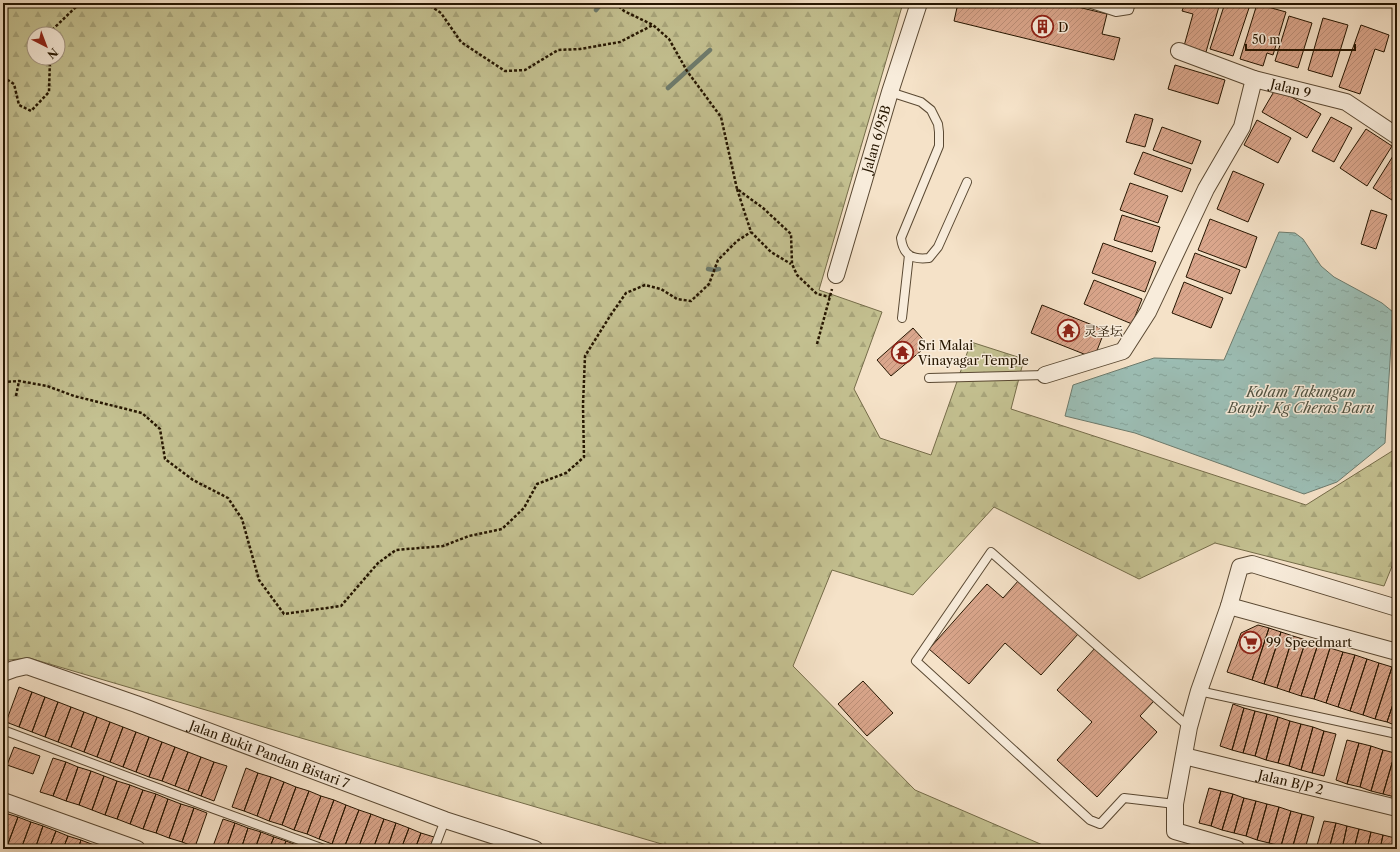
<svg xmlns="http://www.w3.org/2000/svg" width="1400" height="852" viewBox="0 0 1400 852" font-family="'Libre Caslon Text','Noto Serif SC',serif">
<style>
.forest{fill:url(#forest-firs);stroke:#756c49;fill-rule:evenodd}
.water{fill:url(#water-ripples);stroke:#6d7b6d}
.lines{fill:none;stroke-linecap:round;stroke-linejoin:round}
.stream{stroke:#6d7b6d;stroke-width:4.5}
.building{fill:url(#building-hatch);stroke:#261601}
.lane-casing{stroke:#5a4933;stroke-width:10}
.street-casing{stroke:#5a4933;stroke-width:18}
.path{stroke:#261601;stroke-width:2.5;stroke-dasharray:3 2;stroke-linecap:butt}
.lane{stroke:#f8ecdb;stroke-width:8}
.street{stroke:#f8ecdb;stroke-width:16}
.labels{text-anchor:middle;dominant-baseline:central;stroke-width:3;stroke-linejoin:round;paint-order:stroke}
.poi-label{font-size:13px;fill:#261601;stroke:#f8ecdb;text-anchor:start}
.street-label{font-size:13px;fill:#261601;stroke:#f8ecdb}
.water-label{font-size:14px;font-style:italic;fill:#4f5140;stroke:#f8ecdb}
</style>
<defs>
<pattern id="forest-firs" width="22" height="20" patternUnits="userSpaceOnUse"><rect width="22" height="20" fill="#c4c191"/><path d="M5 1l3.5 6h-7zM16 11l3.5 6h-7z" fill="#a8a57b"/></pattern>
<pattern id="water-ripples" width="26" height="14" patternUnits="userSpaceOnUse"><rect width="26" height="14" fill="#9cbeb5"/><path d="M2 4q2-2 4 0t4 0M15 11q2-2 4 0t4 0" fill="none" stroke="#86a39a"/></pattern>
<pattern id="building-hatch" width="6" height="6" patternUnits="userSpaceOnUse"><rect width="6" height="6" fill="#daa68c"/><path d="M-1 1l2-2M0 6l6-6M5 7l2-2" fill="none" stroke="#bb8e77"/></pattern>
</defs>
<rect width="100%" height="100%" fill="#f5e2c8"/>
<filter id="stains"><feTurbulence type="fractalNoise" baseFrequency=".005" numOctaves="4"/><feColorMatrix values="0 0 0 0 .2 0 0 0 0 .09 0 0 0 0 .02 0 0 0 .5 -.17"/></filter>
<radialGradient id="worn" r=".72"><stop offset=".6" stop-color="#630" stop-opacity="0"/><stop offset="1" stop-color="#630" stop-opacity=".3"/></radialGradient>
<path class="forest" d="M3,3H903L819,290L882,312L854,389L880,438L931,455L971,342L1024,359L1011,409L1306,505L1397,448V554L1384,586L1215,543L1139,579L994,507L913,595L832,570L793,666L915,790L1052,849H667L665,845L29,658L9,660L3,663ZM34,34H58V58H34Z"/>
<path class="water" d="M1279,232L1295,233L1303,239L1321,266L1334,277L1382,303L1393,312L1385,443L1337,482L1304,494L1135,433L1065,416L1073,385L1154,358L1224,360Z"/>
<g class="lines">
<path class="stream" d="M596,10L602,3
M668,88L710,50
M708,269L714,270L719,269"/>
</g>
<path class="building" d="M958,3H1061L1107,14L1102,34L1120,38L1114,60L954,21Z
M1185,3H1220L1206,52L1184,46L1193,14L1182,11Z
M1225,3H1244L1250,5L1233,56L1210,49Z
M1257,4L1286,12L1273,55L1267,53L1263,66L1240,59Z
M1289,16L1312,23L1298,68L1275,61Z
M1323,18L1348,25L1332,77L1308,70Z
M1361,25L1389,35L1384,52L1375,49L1360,94L1339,87Z
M1175,65L1225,80L1218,104L1168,89Z
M1276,88L1321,114L1307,138L1262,112Z
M1135,114L1153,119L1145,147L1126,142Z
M1331,117L1352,128L1334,162L1312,151Z
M1257,120L1291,138L1278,163L1244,145Z
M1162,127L1201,141L1192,164L1153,150Z
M1366,129L1392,146L1367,186L1340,168Z
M1143,152L1191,169L1182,192L1134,174Z
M1393,156L1397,158V199L1395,202L1373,188Z
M1233,171L1264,184L1248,222L1217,209Z
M1130,183L1168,196L1158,223L1120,210Z
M1371,210L1387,215L1376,249L1361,244Z
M1122,215L1160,227L1152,252L1114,240Z
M1210,219L1257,237L1246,268L1198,250Z
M1103,243L1156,262L1145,292L1092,273Z
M1195,253L1240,270L1231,294L1186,277Z
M1094,280L1142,299L1132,324L1084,304Z
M1184,282L1223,298L1211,328L1172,313Z
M1042,305L1105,330L1094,358L1031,333Z
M913,328L928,345L891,376L877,360Z
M1019,580L1079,633L1041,675L1005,643L969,684L929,649L987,584L1003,598Z
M1258,625L1269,628L1252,680L1227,672L1241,633Z
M1269,628L1281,632L1264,684L1252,680Z
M1281,632L1293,636L1277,688L1264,684Z
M1293,636L1306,640L1289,692L1277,688Z
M1306,640L1318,644L1301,696L1289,692Z
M1318,644L1330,648L1314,699L1301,696Z
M1096,647L1154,701L1140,716L1157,732L1097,797L1057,760L1092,722L1057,690Z
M1330,648L1343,652L1326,703L1314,699Z
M1343,652L1355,655L1338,707L1326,703Z
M1355,655L1367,659L1350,711L1338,707Z
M1367,659L1379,663L1363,715L1350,711Z
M1379,663L1392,667L1375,719L1363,715Z
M1392,667L1397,669V692L1387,722L1375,719Z
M863,681L893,713L867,736L838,704Z
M19,687L32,692L19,727L6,722Z
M32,692L45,697L32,732L19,727Z
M1397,692V726L1387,722Z
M45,697L58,702L45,737L32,732Z
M58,702L71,707L58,742L45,737Z
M1233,704L1244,708L1232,750L1220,746Z
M71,707L84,712L71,747L58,742Z
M1244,708L1255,711L1243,753L1232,750Z
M1255,711L1267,714L1255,756L1243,753Z
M84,712L97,717L84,752L71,747Z
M1267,714L1278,717L1266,760L1255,756Z
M97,717L110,722L97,757L84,752Z
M1278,717L1290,721L1278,763L1266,760Z
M1290,721L1301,724L1289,766L1278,763Z
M110,722L123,727L110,762L97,757Z
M1301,724L1313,727L1301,770L1289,766Z
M123,727L136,732L123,767L110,762Z
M1313,727L1324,731L1312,773L1301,770Z
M1324,731L1336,734L1324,776L1312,773Z
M136,732L149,737L136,772L123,767Z
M149,737L162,742L149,777L136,772Z
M1347,740L1359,743L1347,784L1336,780Z
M162,742L175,747L162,781L149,777Z
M1359,743L1371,746L1360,787L1347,784Z
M1371,746L1383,750L1371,791L1360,787Z
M14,747L40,756L33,774L7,765Z
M175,747L188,752L175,786L162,781Z
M1383,750L1395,753L1383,794L1371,791Z
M188,752L201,757L188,791L175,786Z
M1395,753L1397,754V791L1395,797L1383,794Z
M201,757L214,762L201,796L188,791Z
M53,758L66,762L53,796L40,792Z
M66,762L78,767L66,801L53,796Z
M214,762L227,766L214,801L201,796Z
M78,767L91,771L79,805L66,801Z
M246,768L258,773L244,811L232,807Z
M91,771L104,776L92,810L79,805Z
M258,773L271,777L257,816L244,811Z
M104,776L117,781L105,815L92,810Z
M271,777L284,782L269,821L257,816Z
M117,781L130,785L117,819L105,815Z
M284,782L296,787L282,825L269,821Z
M130,785L143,790L130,824L117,819Z
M296,787L309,791L294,830L282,825Z
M1209,788L1221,791L1211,826L1199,823Z
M143,790L156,794L143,829L130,824Z
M309,791L321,796L307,834L294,830Z
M1221,791L1233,794L1222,830L1211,826Z
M156,794L168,799L156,833L143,829Z
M1233,794L1244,798L1234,833L1222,830Z
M321,796L334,800L319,839L307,834Z
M1244,798L1256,801L1246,836L1234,833Z
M168,799L181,804L169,838L156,833Z
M334,800L346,805L332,844L319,839Z
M1256,801L1267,804L1257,840L1246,836Z
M181,804L194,808L182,842L169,838Z
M1267,804L1279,807L1269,843L1257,840Z
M346,805L359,810L344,848L332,844Z
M1279,807L1291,811L1281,846L1269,843Z
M194,808L207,813L195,847L182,842Z
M359,810L371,814L358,849H347L344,848Z
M1291,811L1302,814L1292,849L1281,846Z
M5,813L18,817L6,849H3V819Z
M371,814L384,819L373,849H358Z
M1302,814L1314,817L1305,849H1292Z
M18,817L31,822L21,849H6Z
M223,819L235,823L226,849H212Z
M384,819L396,823L387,849H373Z
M1324,821L1336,823L1329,849H1316Z
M31,822L43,826L35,849H21Z
M235,823L248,828L241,849H226Z
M396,823L409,828L401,849H387Z
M1336,823L1347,826L1342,849H1329Z
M43,826L56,831L49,849H35Z
M1347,826L1359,829L1354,849H1342Z
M248,828L261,832L255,849H241Z
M409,828L421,833L415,849H401Z
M1359,829L1371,832L1367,849H1354Z
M56,831L68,836L63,849H49Z
M261,832L274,837L269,849H255Z
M1371,832L1383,835L1380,849H1367Z
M421,833L434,837L429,849H415Z
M1383,835L1395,838L1392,849H1380Z
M68,836L81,840L78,849H63Z
M274,837L286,841L283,849H269Z
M1395,838L1397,839V849H1392Z
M81,840L94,845L92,849H78Z
M286,841L299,846L298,849H283Z
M94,845L105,849H92Z"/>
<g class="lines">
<defs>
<path id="lane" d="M1088,3L1116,12L1129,10L1131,3
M890,92L921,102L931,110L938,124L939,132V146L901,238C903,255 912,260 929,258L938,247L967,182
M902,318L909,255
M929,378L1045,375
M1199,691L1397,734
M3,730L214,809L324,849
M1175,804L1124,798L1100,824L1090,820L916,661L991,552L1189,727
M434,849L445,820"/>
<g id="street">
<path id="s1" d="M1179,51L1254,79L1346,102L1397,136"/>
<path id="s2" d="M836,275L890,92L919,3"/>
<path d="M1045,375L1123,351L1148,312L1206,189L1242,127L1254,79"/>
<path d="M1229,606L1397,652"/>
<path id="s3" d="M3,673L14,669L27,666L136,704L445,820L535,849"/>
<path id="s4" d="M1184,756L1397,808"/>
<path d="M3,801L137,849"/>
<path d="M1237,849L1175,831V804L1189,727L1199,691L1229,606L1240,567L1252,564L1397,608"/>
</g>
</defs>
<use href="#lane" class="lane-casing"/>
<use href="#street" class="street-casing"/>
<path class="path" d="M368,3L397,6L404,3
M426,3L441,13L461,42L505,71L525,70L558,50L580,49L620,42L653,25
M615,3L624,11L653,25L669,39L687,71L721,117L737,189L763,208L791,234L792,264L797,275L817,294L830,297
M50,34V32L80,3
M3,77L14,84L19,105L31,111L49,92L50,58
M737,189L751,232L771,252L791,264
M817,344L832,289
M3,382L19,381L47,386L74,396L142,413L160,429L165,459L193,480L228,498L242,519L259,580L284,614L341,606L378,563L396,550L443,546L469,536L502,529L524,508L537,484L566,473L584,457L583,405L585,356L610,316L626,293L645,285L661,289L677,299L691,301L709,284L718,260L737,241L751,232
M16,396L19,381"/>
<use href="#lane" class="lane"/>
<use href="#street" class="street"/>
</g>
<defs>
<symbol id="building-ring" viewBox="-11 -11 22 22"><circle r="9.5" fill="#f8ecdb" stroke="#8f2418" stroke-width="1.5"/><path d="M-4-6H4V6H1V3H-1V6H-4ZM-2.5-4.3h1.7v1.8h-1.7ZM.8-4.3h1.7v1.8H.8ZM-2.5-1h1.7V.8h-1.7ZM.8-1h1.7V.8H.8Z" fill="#8f2418"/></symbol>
<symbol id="temple-ring" viewBox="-11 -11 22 22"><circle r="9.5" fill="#f8ecdb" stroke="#8f2418" stroke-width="1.5"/><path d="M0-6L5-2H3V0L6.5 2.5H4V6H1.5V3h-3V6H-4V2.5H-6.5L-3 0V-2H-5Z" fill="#8f2418"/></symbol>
<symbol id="supermarket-ring" viewBox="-11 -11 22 22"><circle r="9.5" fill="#f8ecdb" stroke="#8f2418" stroke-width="1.5"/><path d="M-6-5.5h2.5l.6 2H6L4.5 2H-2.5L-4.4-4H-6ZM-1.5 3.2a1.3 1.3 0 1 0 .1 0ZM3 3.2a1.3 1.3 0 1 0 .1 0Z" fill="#8f2418"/></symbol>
</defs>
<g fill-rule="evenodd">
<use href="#building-ring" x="1030" y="14" width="25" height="25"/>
<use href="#temple-ring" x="1056" y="318" width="25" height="25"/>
<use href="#temple-ring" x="890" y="340" width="25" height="25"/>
<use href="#supermarket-ring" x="1238" y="630" width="25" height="25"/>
</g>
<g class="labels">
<g class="poi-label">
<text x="1058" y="27">D</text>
<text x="1084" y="331">灵圣坛</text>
<text x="918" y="345">Sri Malai<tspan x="918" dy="15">Vinayagar Temple</tspan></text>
<text x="1266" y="642">99 Speedmart</text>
</g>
<g class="street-label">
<text stroke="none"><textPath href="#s1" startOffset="118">Jalan 9</textPath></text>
<text stroke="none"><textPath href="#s2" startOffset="142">Jalan 6/95B</textPath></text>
<text stroke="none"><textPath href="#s3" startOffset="283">Jalan Bukit Pandan Bistari 7</textPath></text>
<text stroke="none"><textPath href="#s4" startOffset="110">Jalan B/P 2</textPath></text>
</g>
<g class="water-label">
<text x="1301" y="392">Kolam Takungan<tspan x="1301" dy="16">Banjir Kg Cheras Baru</tspan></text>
</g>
</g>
<rect width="1400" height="852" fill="none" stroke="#f5e2c8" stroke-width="16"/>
<rect x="4" y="4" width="1392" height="844" fill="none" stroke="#261601" stroke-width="2"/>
<rect x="8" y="8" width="1384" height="836" fill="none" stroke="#261601"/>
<g transform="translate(46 46) rotate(138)"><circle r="19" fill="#f8ecdb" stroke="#a49684"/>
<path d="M0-3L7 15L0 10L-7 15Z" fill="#8f2418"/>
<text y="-6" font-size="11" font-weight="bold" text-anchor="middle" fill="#261601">N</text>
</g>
<path d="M1246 44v6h109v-6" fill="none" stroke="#261601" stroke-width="2"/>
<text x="1252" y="44" font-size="12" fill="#261601" stroke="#f8ecdb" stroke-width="3" paint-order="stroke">50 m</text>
<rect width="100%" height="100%" filter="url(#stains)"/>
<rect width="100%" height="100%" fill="url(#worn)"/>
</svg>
